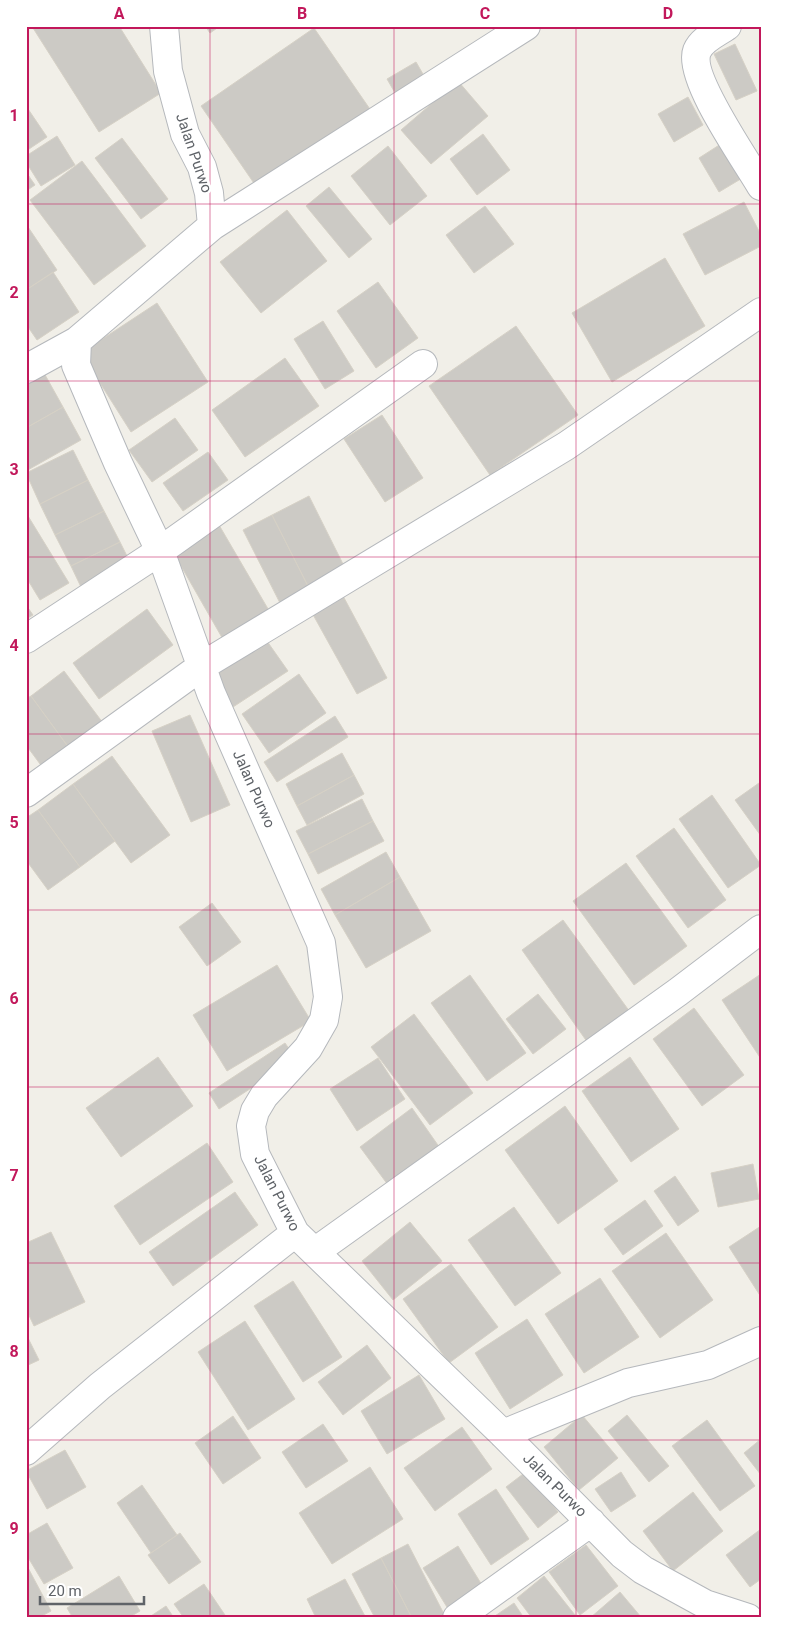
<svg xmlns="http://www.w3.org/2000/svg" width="787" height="1644" viewBox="0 0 787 1644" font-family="Roboto,sans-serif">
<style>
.building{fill:#cccac5;stroke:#d6d1c6}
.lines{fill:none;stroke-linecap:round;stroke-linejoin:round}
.minor-casing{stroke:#b5b8bc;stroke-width:30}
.minor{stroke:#fff;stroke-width:28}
.grid{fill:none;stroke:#c2185b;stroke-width:1;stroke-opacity:0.55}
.labels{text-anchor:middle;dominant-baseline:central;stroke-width:5;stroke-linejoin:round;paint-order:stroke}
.street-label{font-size:15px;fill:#5f6368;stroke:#fff}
.neatline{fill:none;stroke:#c2185b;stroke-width:2}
.grid-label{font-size:16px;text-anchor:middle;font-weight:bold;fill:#c2185b}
</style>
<rect width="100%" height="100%" fill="#f1efe8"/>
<path class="building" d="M36,26H119L161,93L99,132L33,28Z
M205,26H220L210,33Z
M314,28L374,115L260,192L201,106Z
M735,44L757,91L736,100L714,54Z
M416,62L427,81L398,98L387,79Z
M458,81L488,116L431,164L401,130Z
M688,97L703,125L674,142L658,114Z
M26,106L47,137L26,151Z
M483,134L510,170L477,195L450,159Z
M57,136L75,165L41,186L26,162V156Z
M122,138L168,199L141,219L95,158Z
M724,142L744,177L719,192L699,158Z
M388,146L427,196L390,225L351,176Z
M82,161L146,246L94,285L30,200Z
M26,172L35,185L26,191Z
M329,187L372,239L349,258L306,206Z
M744,202L761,235V246L705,275L683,234Z
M485,206L514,244L474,273L446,235Z
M287,210L327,261L261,313L220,262Z
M26,224L57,270L26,290Z
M665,258L705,326L612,382L572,313Z
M53,272L79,312L37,340L26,324V290Z
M378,282L418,338L376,368L337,311Z
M157,303L208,382L131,432L81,353Z
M323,321L354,371L325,389L294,339Z
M516,326L578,415L490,475L429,386Z
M285,358L319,406L245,457L212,410Z
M39,364L63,407L26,428V371Z
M63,407L81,440L26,471V428Z
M382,415L423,478L385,502L344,439Z
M175,418L198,450L152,482L129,450Z
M73,450L88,480L40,504L26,473Z
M208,452L228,480L183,511L163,483Z
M88,480L104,511L55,535L40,504Z
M309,496L347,572L310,590L272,515Z
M104,511L120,542L71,566L55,535Z
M272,515L310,590L281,605L243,530Z
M28,516L69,583L40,600L26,577V517Z
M219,525L271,614L224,641L173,552Z
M120,542L130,562L81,587L71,566Z
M342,594L387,678L357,694L311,611Z
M26,605L33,615L26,619Z
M147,609L173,645L99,699L73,663Z
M262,634L288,671L233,707L208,670Z
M64,671L103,723L69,748L31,696Z
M299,674L326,713L269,753L242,714Z
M31,696L69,748L43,768L26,745V699Z
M190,715L230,805L191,822L152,731Z
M335,716L348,737L277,782L264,762Z
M342,753L354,775L297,806L286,784Z
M112,756L170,835L131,863L73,784Z
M354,775L364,794L307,825L297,806Z
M759,783L761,785V836L735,800Z
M73,784L115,841L80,867L38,810Z
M712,795L761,865L728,888L679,819Z
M362,799L373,821L308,854L296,831Z
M38,810L80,867L48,890L26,860V818Z
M373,821L384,841L318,874L308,854Z
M674,828L726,900L688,928L636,856Z
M386,852L400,877L335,915L321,889Z
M626,863L687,946L634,985L573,901Z
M400,877L431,931L366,968L335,915Z
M212,903L241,942L207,966L179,927Z
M563,920L630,1012L588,1043L522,950Z
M277,965L311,1021L227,1071L193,1015Z
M761,974V1059L722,1000Z
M470,975L526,1053L487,1081L431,1003Z
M538,994L566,1029L533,1054L506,1019Z
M694,1008L744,1075L702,1106L653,1039Z
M414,1014L473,1093L430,1125L371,1047Z
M285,1043L296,1059L219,1109L209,1093Z
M158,1057L193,1106L121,1157L86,1108Z
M630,1057L679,1129L631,1162L582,1091Z
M378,1058L405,1099L357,1131L330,1089Z
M565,1106L618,1181L558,1224L505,1150Z
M412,1108L442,1151L391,1189L360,1147Z
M207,1143L233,1182L140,1245L114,1206Z
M753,1164L759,1199L718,1207L711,1173Z
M675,1176L699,1211L678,1226L654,1191Z
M235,1192L258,1225L173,1286L149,1252Z
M645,1200L663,1226L623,1255L604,1229Z
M514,1207L561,1273L515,1306L468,1240Z
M410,1222L442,1261L393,1300L362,1261Z
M761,1226V1297L729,1247Z
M51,1232L85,1302L34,1326L26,1309V1243Z
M666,1233L713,1300L660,1338L612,1271Z
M451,1264L498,1327L449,1363L403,1299Z
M600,1278L639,1337L584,1373L545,1314Z
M293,1281L342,1357L303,1382L254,1306Z
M527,1319L563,1375L510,1409L475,1353Z
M245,1321L295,1399L248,1430L198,1352Z
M26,1334L39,1360L26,1366Z
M367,1345L391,1378L343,1415L318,1382Z
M419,1375L445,1419L387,1454L361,1411Z
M582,1415L618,1458L579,1490L544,1447Z
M627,1415L669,1466L649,1482L608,1431Z
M233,1416L261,1458L223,1484L195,1443Z
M707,1420L755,1486L720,1511L672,1446Z
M323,1424L348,1461L306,1488L282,1452Z
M462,1427L492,1469L435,1511L404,1468Z
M761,1439V1475L744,1453Z
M65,1450L86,1487L47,1509L26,1471Z
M370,1467L403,1519L332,1564L299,1513Z
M527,1471L558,1512L538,1528L506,1487Z
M621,1472L636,1496L611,1512L595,1489Z
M142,1485L177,1535L151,1553L117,1503Z
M496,1489L529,1539L491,1565L458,1514Z
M693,1492L723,1531L673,1571L643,1531Z
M47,1523L73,1568L44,1584L26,1554V1535Z
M761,1529V1579L750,1587L726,1555Z
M180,1533L201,1562L169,1584L148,1555Z
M408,1544L445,1616L442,1618H412L381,1558Z
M586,1545L618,1586L580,1615L549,1572Z
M458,1546L485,1590L450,1612L423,1568Z
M381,1558L412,1618H375L352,1574Z
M26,1564L51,1611L38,1618H26Z
M119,1576L140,1611L128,1618H73L67,1608Z
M544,1576L575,1615L571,1618H532L517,1598Z
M345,1579L366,1618H316L307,1599Z
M204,1584L227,1618H184L174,1604Z
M620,1592L641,1617L590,1618Z
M514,1603L524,1618H492Z
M166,1606L174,1618H148Z"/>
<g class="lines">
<defs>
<path id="minor" d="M164,26L168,71L185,134L202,167L209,193L212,226
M727,26C717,33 702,39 697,51C687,77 746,160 761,186
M77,341L76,365L118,463L160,551L211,693L321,943L328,997L324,1020L308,1048L264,1096L255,1111L251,1126L255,1154L295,1233L503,1434L622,1554L643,1570L705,1604L748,1618
M26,369L77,341L212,226L526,26
M26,639L160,551L423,364
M26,793L202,666L566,446L761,312
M316,1251L678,992L761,929
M503,1434L628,1383L708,1365L761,1341
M26,1451L100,1386L295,1233
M457,1618L591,1522"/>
</defs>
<use href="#minor" class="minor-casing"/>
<use href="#minor" class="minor"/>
</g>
<path class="grid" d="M210,26V1618M394,26V1618M576,26V1618M26,204H761M26,381H761M26,557H761M26,734H761M26,910H761M26,1087H761M26,1263H761M26,1440H761"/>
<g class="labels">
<g class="street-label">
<text transform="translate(194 153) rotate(71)">Jalan Purwo</text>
<text transform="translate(254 789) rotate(66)">Jalan Purwo</text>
<text transform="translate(277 1193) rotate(63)">Jalan Purwo</text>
<text transform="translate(555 1485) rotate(45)">Jalan Purwo</text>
</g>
</g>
<rect width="787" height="1644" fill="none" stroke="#ffffff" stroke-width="55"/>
<path d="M40 1596v8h104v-8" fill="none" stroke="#5f6368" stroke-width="2.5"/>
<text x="48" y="1596" font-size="15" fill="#5f6368" stroke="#ffffff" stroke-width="4" paint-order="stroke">20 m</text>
<rect x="28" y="28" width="732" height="1588" class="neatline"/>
<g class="grid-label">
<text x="119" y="19">A</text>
<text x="302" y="19">B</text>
<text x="485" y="19">C</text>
<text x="668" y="19">D</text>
<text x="14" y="121">1</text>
<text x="14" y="298">2</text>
<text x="14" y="475">3</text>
<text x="14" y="651">4</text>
<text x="14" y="828">5</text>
<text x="14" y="1004">6</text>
<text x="14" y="1181">7</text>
<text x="14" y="1357">8</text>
<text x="14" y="1534">9</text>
</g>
</svg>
